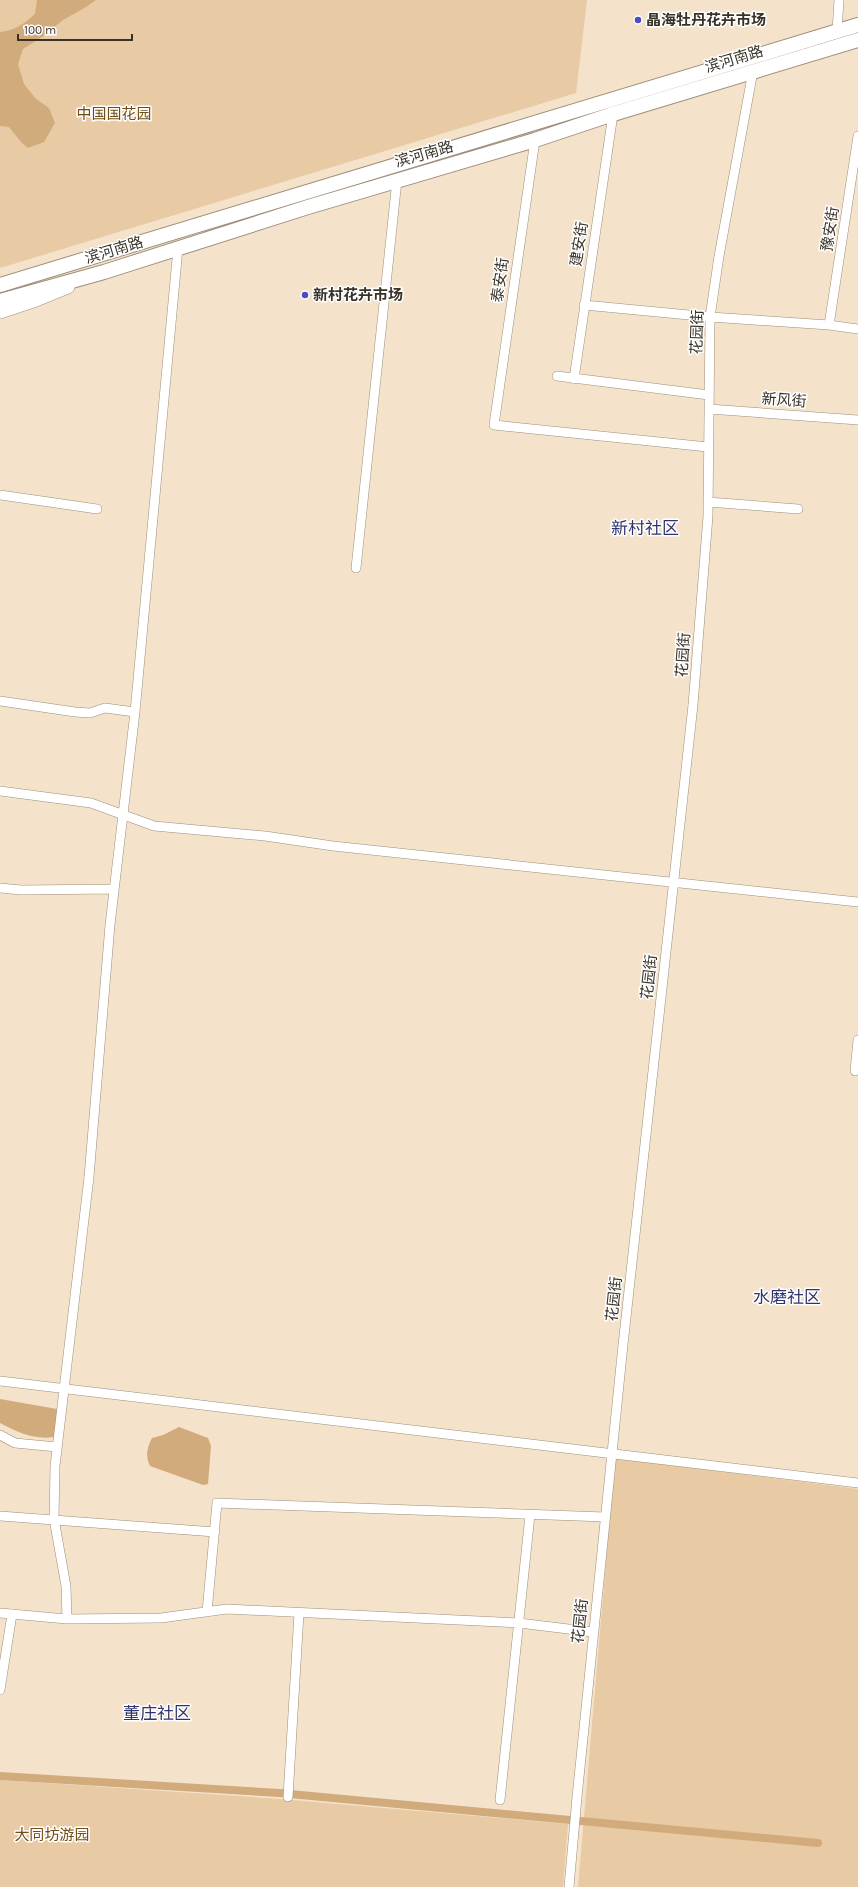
<svg xmlns="http://www.w3.org/2000/svg" width="858" height="1887" viewBox="0 0 858 1887" font-family="Karla,'Noto Sans SC',sans-serif">
<style>
.green{fill:#e8caa4}
.water{fill:#d1ab7b}
.lines{fill:none;stroke-linecap:round;stroke-linejoin:round}
.canal{stroke:#d1ab7b;stroke-width:8}
.street-casing{stroke:#9f8e79;stroke-width:10}
.secondary-casing{stroke:#9f8e79;stroke-width:14}
.primary-casing{stroke:#9f8e79;stroke-width:16}
.street{stroke:#fff;stroke-width:9}
.secondary{stroke:#fff;stroke-width:13}
.primary{stroke:#fff;stroke-width:14}
.poi-dot{fill:#4b4dc2;stroke:#fff;stroke-width:1.5}
.labels{text-anchor:middle;dominant-baseline:central;stroke-width:3;stroke-linejoin:round;paint-order:stroke}
.poi-label{font-size:15px;font-weight:bold;fill:#393229;stroke:#fff;text-anchor:start}
.street-label{font-size:15px;fill:#393229;stroke:#fff}
.park-label{font-size:15px;fill:#714c13;stroke:#fff}
.quarter-label{font-size:17px;fill:#2f346e;stroke:#fff}
</style>
<rect width="100%" height="100%" fill="#f4e2cb"/>
<path class="green" d="M0,0H587L576,93L0,268Z
M615,1458L858,1489V1887H578Z
M0,1780L280,1799L568,1824L563,1887H0Z"/>
<path class="water" d="M37,0H96L86,7L63,20L42,37L23,49L18,64L24,84L36,99L49,108L55,123L44,142L28,148L21,142L9,127L0,126V32C14,31 25,23 35,14Z
M0,1399L57,1409L54,1437C34,1440 17,1432 0,1423Z
M179,1427L208,1438L211,1446L208,1484L203,1485L150,1466C145,1456 147,1448 152,1438L163,1435Z"/>
<g class="lines">
<path class="canal" d="M0,1776L279,1793L818,1843"/>
<defs>
<path id="street" d="M837,31L839,0
M535,140L494,425L708,447
M584,305L710,317L829,325L858,329
M829,325L858,136
M557,376L709,395
M574,379L613,114
M709,409L858,420
M0,495L97,509
M708,502L798,509
M356,568L397,180
M0,701L75,712L90,713L105,708L135,712
M0,791L91,803L154,826L265,836L333,846L858,902
M0,888L21,890L114,889
M855,1071L858,1040
M0,1381L858,1483
M0,1435L15,1443L57,1447
M0,1516L215,1532
M207,1612L217,1503L605,1517
M0,1613L67,1619L161,1618L227,1609L519,1623L593,1632
M67,1619L66,1586L54,1519L55,1466L89,1177L110,925L135,712L178,248
M0,1690L12,1614
M288,1797L299,1613
M500,1800L530,1515
M569,1887L577,1797L623,1345L693,705L708,516L710,317L719,256L753,71"/>
<path id="secondary" d="M0,312L36,300L68,287"/>
<path id="primary" d="M0,285L858,25
M0,301L104,272L308,207L535,140L613,114L858,40"/>
</defs>
<use href="#street" class="street-casing"/>
<use href="#secondary" class="secondary-casing"/>
<use href="#primary" class="primary-casing"/>
<use href="#street" class="street"/>
<use href="#secondary" class="secondary"/>
<use href="#primary" class="primary"/>
</g>
<g class="poi-dot">
<circle cx="638" cy="20" r="4"/>
<circle cx="305" cy="295" r="4"/>
</g>
<g class="labels">
<g class="poi-label">
<text x="646" y="20">晶海牡丹花卉市场</text>
<text x="313" y="295">新村花卉市场</text>
</g>
<g class="street-label">
<text transform="translate(734 59) rotate(-17)">滨河南路</text>
<text transform="translate(424 154) rotate(-16)">滨河南路</text>
<text transform="translate(830 229) rotate(-81)">豫安街</text>
<text transform="translate(579 244) rotate(-81)">建安街</text>
<text transform="translate(114 250) rotate(-17)">滨河南路</text>
<text transform="translate(500 280) rotate(-82)">泰安街</text>
<text transform="translate(697 332) rotate(-88)">花园街</text>
<text transform="translate(784 400) rotate(4)">新风街</text>
<text transform="translate(683 655) rotate(-86)">花园街</text>
<text transform="translate(649 977) rotate(-84)">花园街</text>
<text transform="translate(614 1299) rotate(-84)">花园街</text>
<text transform="translate(580 1621) rotate(-84)">花园街</text>
</g>
<g class="park-label">
<text x="114" y="114">中国国花园</text>
<text x="52" y="1835">大同坊游园</text>
</g>
<g class="quarter-label">
<text x="645" y="528">新村社区</text>
<text x="787" y="1297">水磨社区</text>
<text x="157" y="1713">董庄社区</text>
</g>
</g>
<path d="M18 34v6h114v-6" fill="none" stroke="#393229" stroke-width="2"/>
<text x="24" y="34" font-size="12" fill="#393229" stroke="#ffffff" stroke-width="3" paint-order="stroke">100 m</text>
</svg>
